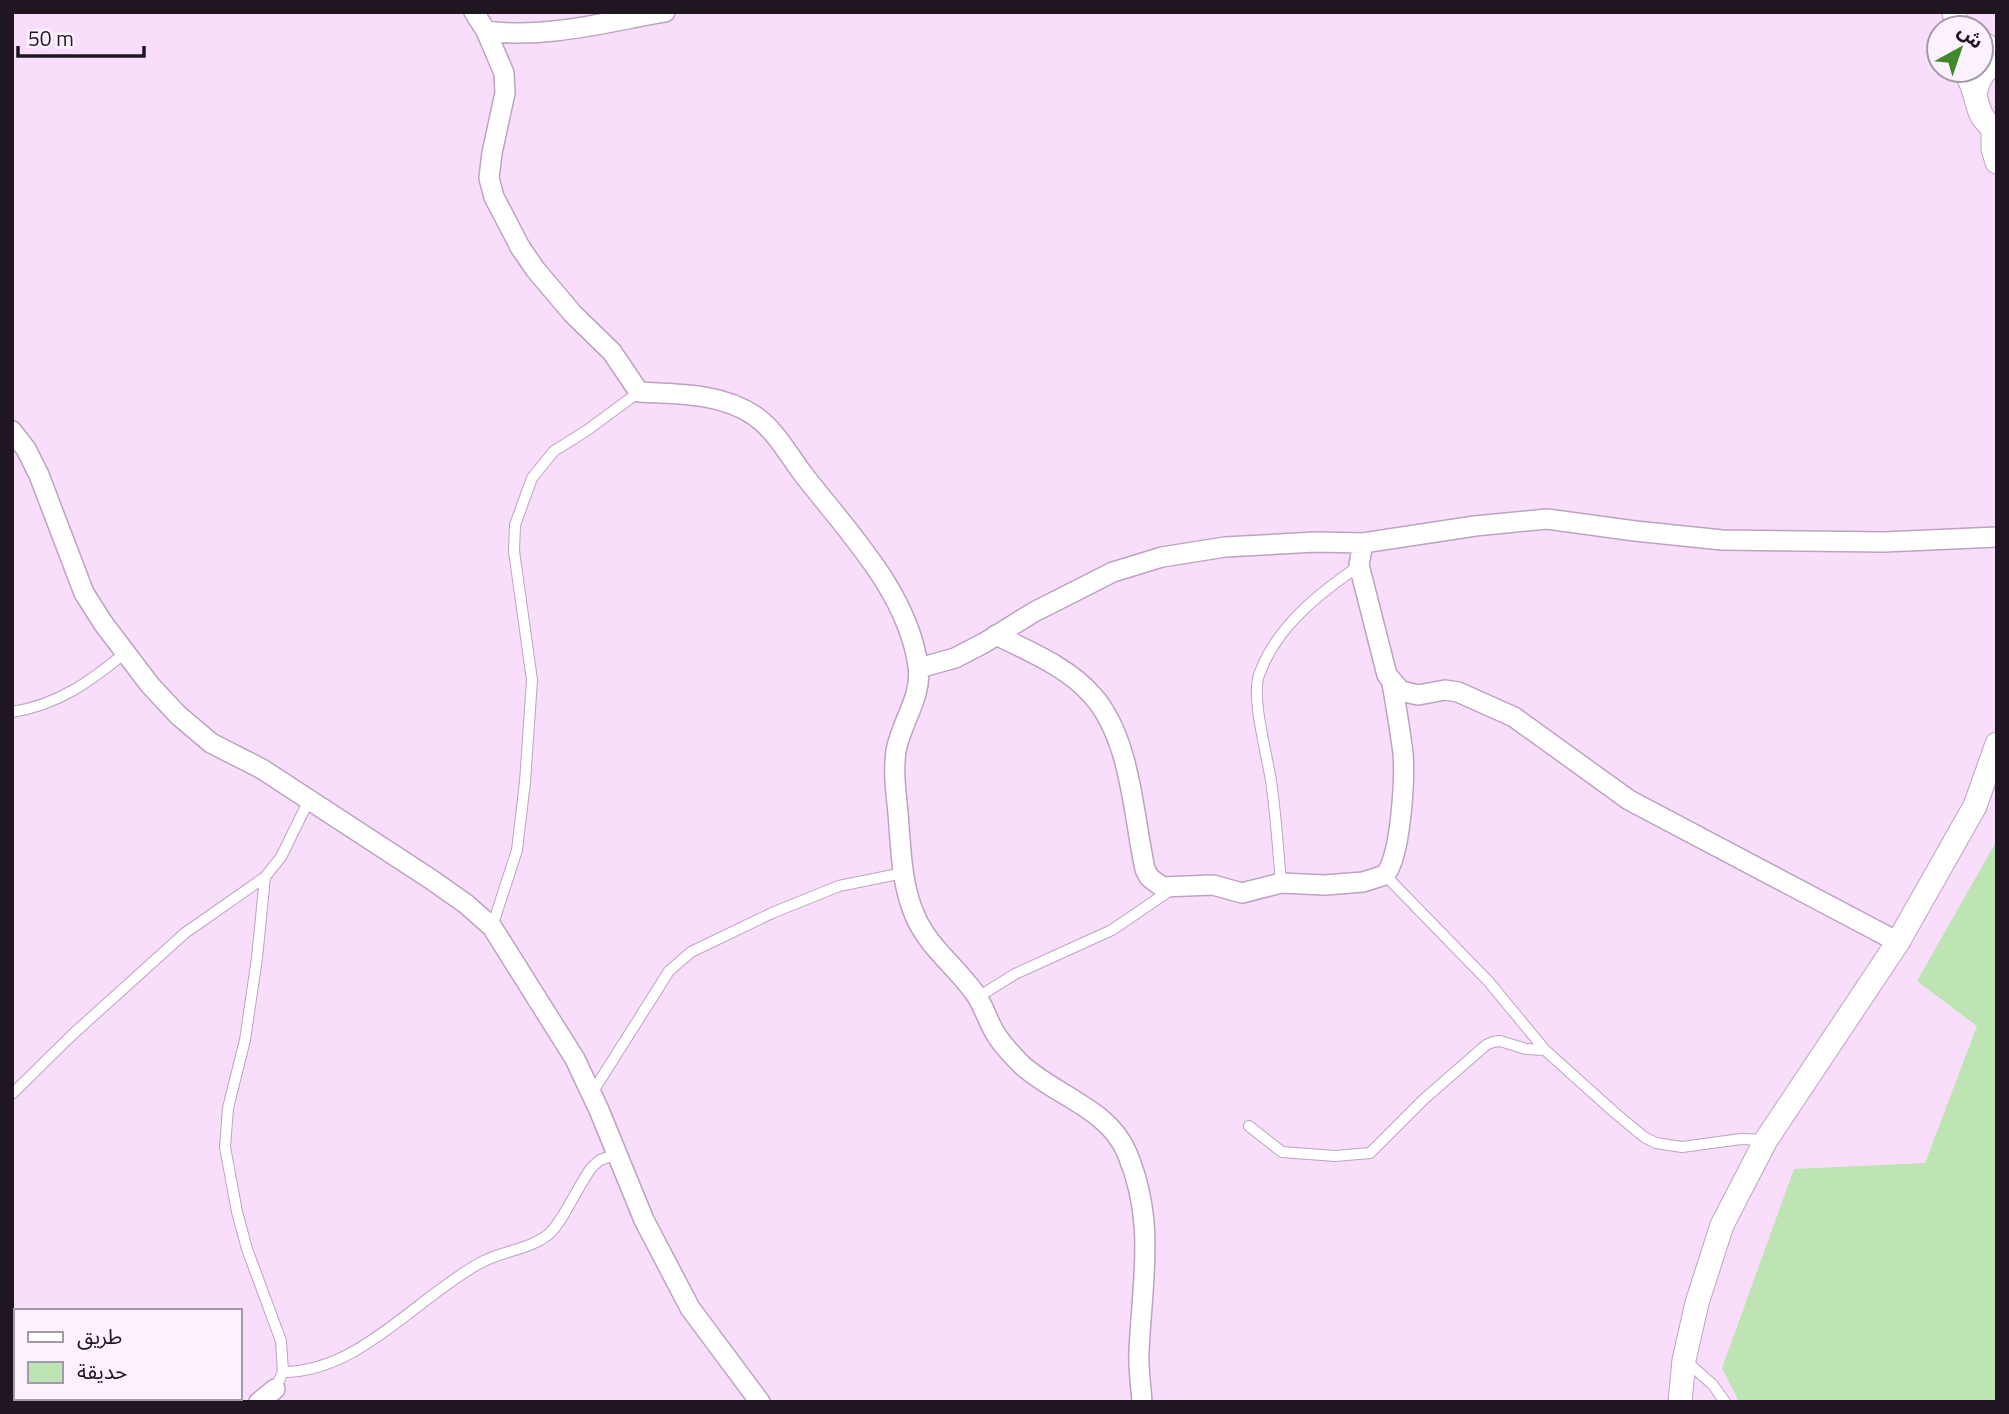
<svg xmlns="http://www.w3.org/2000/svg" width="2009" height="1414" viewBox="0 0 2009 1414" font-family="'Titillium Web','Noto Sans Arabic',sans-serif">
<style>
.green{fill:#bde4b2}
.lines{fill:none;stroke-linecap:round;stroke-linejoin:round}
.service-casing{stroke:#bca3c0;stroke-width:12}
.minor-casing{stroke:#bca3c0;stroke-width:22}
.tertiary-casing{stroke:#bca3c0;stroke-width:25}
.service{stroke:#fff;stroke-width:10}
.minor{stroke:#fff;stroke-width:19}
.tertiary{stroke:#fff;stroke-width:23}
</style>
<rect width="100%" height="100%" fill="#f9defc"/>
<path class="green" d="M1997,840V1402H1739L1722,1368L1794,1169L1925,1163L1977,1026L1917,981Z"/>
<g class="lines">
<defs>
<path id="service" d="M12,712C58,705 91,681 126,652
M1385,875L1489,982L1545,1050
M265,877L257,958L245,1040L228,1108L225,1147L237,1212L247,1249L281,1341L283,1372L275,1389
M1281,883C1278,849 1276,815 1271,781C1267,754 1251,698 1259,675C1276,627 1318,594 1359,566
M492,927L517,850L525,782L532,680L514,551L515,525L532,478L554,451L586,431L639,392
M978,997L1015,974L1112,930L1172,889
M592,1093L669,971L691,952L772,913L839,886L903,873
M12,1094L72,1035L185,933L265,877L281,857L309,800
M1249,1126L1282,1152L1335,1156L1370,1153L1423,1100L1486,1045L1493,1042L1500,1041L1526,1049L1545,1050L1614,1112L1644,1137L1656,1143L1682,1147L1741,1139L1766,1140
M1685,1360L1713,1385L1725,1402
M283,1372C359,1372 416,1298 480,1263C501,1251 529,1250 549,1234C562,1223 579,1184 592,1167L600,1160L617,1154"/>
<path id="minor" d="M474,12L486,31L504,73L505,93L492,153L489,178L494,197L520,247L535,269L573,314L612,352L639,392C678,394 722,393 755,416C776,431 788,454 803,474C847,531 908,592 918,666C923,696 901,722 896,751C893,772 896,792 898,813C901,848 901,886 916,918C929,947 956,967 974,992C983,1004 987,1019 994,1031C1001,1044 1012,1055 1022,1065C1056,1096 1108,1108 1127,1153C1156,1222 1142,1280 1139,1352C1138,1368 1141,1385 1142,1402
M486,31C546,39 606,22 665,12
M12,431L26,449L39,475L84,593L103,623L150,685L178,715L211,743L262,769L432,880L466,904L492,927L575,1059L599,1110L644,1220L690,1308L760,1402
M1363,543L1359,565L1387,675L1401,691L1418,695L1445,690L1458,692L1514,717L1629,800L1898,942
M996,635C1028,651 1068,667 1092,695C1131,738 1133,814 1145,869L1149,877L1162,887L1213,885L1242,893L1281,883L1325,885L1363,882L1385,875C1401,856 1405,779 1403,753C1400,730 1396,706 1392,683
M919,668L955,658L984,643L1034,612L1113,572L1162,557L1225,547L1316,542L1363,543L1475,526L1547,519L1635,531L1722,540L1884,542L1997,537
M259,1402L275,1389"/>
<path id="tertiary" d="M1954,12L1957,28
M1981,42L1997,53
M1965,70C1968,77 1972,84 1974,92C1979,108 1979,120 1997,130
M1975,94C1978,79 1984,69 1997,62
M1993,128V149L1997,162
M1680,1402L1684,1360L1697,1303L1722,1225L1766,1140L1898,942L1975,806L1997,744"/>
</defs>
<use href="#service" class="service-casing"/>
<use href="#minor" class="minor-casing"/>
<use href="#tertiary" class="tertiary-casing"/>
<use href="#service" class="service"/>
<use href="#minor" class="minor"/>
<use href="#tertiary" class="tertiary"/>
</g>
<rect width="2009" height="1414" fill="none" stroke="#1f1621" stroke-width="28"/>
<rect x="14" y="1309" width="228" height="91" fill="#fcf1fe" stroke="#a499a6" stroke-width="2"/>
<rect x="28" y="1332" width="35" height="10" fill="#ffffff" stroke="#a499a6" stroke-width="2"/>
<text x="77" y="1344" font-size="21" fill="#1f1621">طريق</text>
<rect x="28" y="1362" width="35" height="21" fill="#bde4b2" stroke="#a499a6" stroke-width="2"/>
<text x="77" y="1379" font-size="21" fill="#1f1621">حديقة</text>
<g transform="translate(1960 49) rotate(40)"><circle r="33" fill="#fcf1fe" stroke="#a499a6" stroke-width="2"/>
<path d="M0-5L12 26L0 18L-12 26Z" fill="#42872b"/>
<text y="-10" font-size="19" font-weight="bold" text-anchor="middle" fill="#1f1621">ش</text>
</g>
<path d="M18 46v10h126v-10" fill="none" stroke="#1f1621" stroke-width="3.5"/>
<text x="28" y="46" font-size="21" fill="#1f1621" stroke="#fcf1fe" stroke-width="5" paint-order="stroke">50 m</text>
</svg>
